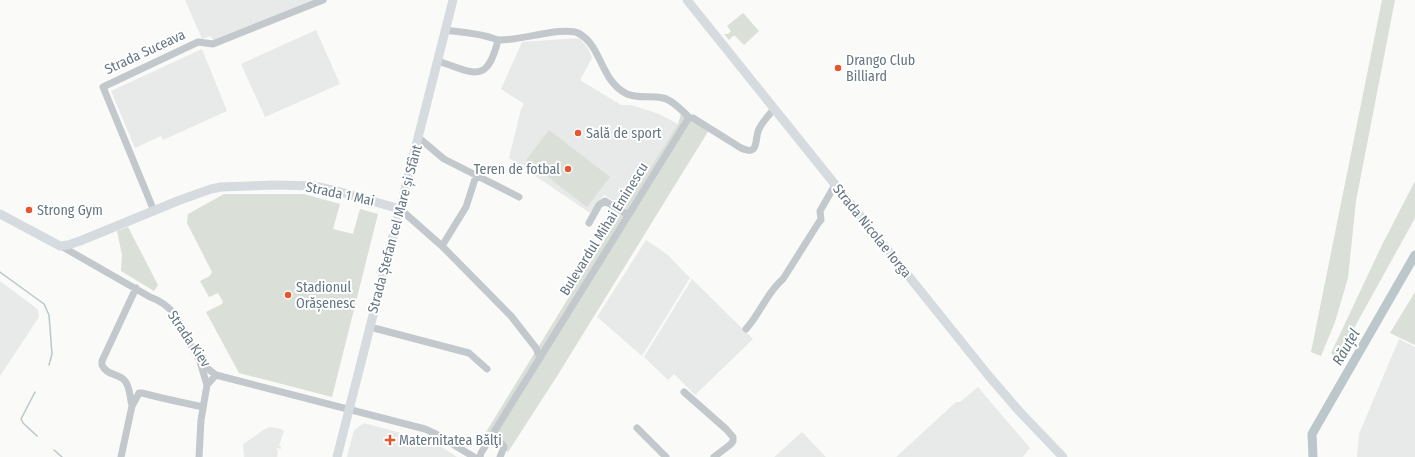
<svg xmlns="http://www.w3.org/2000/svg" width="1415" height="457" viewBox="0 0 1415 457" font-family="'Fira Sans Condensed',sans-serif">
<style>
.built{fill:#e8e9e9}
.green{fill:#dadfd7}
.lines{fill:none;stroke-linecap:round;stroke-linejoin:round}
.stream{stroke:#bbc7cb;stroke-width:1.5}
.river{stroke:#bbc7cb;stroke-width:9}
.minor{stroke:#c3c8cc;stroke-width:7}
.major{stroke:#d6dbdf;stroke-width:9}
.poi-dot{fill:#e4572e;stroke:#fff;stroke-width:1.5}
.labels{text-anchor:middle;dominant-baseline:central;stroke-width:4;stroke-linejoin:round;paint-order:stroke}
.street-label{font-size:14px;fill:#657683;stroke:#fff}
.poi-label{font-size:14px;fill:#657683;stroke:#fff;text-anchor:start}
.water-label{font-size:15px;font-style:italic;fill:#60757c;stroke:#fff}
</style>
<rect width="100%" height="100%" fill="#fafaf8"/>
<path class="built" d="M185,0H316L214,43L211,36L202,39Z
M316,30L340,84L265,117L241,64Z
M579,38L588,48L592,58L580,80L621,105H631L659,114L678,124L625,208L604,195L590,213L509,158L521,109L524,104L501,89L522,42Z
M202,49L227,111L163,140L161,136L135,148L111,91Z
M646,240L668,255L690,278L642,356L597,317Z
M692,279L753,339L695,395L674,374L668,380L644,357Z
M0,281L35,307L38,310L39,317L0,376Z
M1399,339L1415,347V457H1357L1359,434Z
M978,387L1030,448L1023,457H896L956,402H960Z
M364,423L434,442L457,457H347L354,430Z
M270,427L281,429L284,431L279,446L281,447V449L277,448V450L278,451L277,457H244L243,444L265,429Z
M802,432L826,457H774Z"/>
<path class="green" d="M1382,0H1395L1356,201L1348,278L1335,322L1321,356L1311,352Z
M743,13L759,31L744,45L735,36H733L729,40L724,34H728L731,31L727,26Z
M681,114L709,130L559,373L508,452L483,437L596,253L678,124Z
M549,130L610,177L587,207L526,160Z
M1415,181V218L1337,359L1331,353L1382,245Z
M224,194H304L340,204L333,229L353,234L360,209L378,214L332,397L239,373L206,312L222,304L223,302L218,293L209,297L200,281L210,276L212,272L187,223L188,214Z
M128,227L158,285L154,291L121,271L122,255L117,231Z
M1415,292V345L1390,333Z"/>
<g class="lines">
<path class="stream" d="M0,272L44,304L49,315L52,354L49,365
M35,392L21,419L23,423L37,436
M54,450L62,457"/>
<path class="river" d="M1313,457L1312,434L1415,255"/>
<path class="minor" d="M445,30C458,32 472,33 485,36C490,37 494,39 499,40C518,41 564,26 578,33C602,45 600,81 627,94C638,99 651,95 663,98C673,100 682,111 690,118
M438,61C474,73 487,85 498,40
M419,138L444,159L519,197
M400,209L442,246L511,316L536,348L540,358
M154,211L103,87L198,42L213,44L323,0
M589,223L599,205L605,201L628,215
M61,246L150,297C181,308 183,334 198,358C202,365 209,370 216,375L425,429L436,434L474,457
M442,246L466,207L476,176
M370,327L469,353L487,369
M746,329C760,314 767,292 783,279L819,222L821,220L820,211L835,185
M200,362L207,385
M684,392L726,429L733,437V441L731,444L714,457
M132,406C130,398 130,387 125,381C119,373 107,376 102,365V361L136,288
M637,428L666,457
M491,437L502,444L504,447L500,457
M121,457L132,406L139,393H142L162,398L203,407
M199,457L201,420L207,385L216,375
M480,457L481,453L688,119L690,118H693L741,148C760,157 754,139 759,129C763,121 769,115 774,109"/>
<path class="major" d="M687,0L988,375L1019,411L1063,457
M0,214L60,246L68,245L80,241L180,200L211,189L221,187L275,185L314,186L337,191L400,209
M337,457L453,0"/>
</g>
<g class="poi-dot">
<circle cx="838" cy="68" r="4"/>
<circle cx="578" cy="133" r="4"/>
<circle cx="568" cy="169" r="4"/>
<circle cx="29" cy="210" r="4"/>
<circle cx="288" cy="295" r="4"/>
<path d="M388 434h4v4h4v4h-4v4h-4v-4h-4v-4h4z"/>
</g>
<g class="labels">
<g class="street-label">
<text transform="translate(145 52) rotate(-25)">Strada Suceava</text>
<text transform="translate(340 194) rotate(12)">Strada 1 Mai</text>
<text transform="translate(395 229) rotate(-75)">Strada Ștefan cel Mare și Sfânt</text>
<text transform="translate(604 229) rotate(-58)">Bulevardul Mihai Eminescu</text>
<text transform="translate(872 231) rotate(51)">Strada Nicolae Iorga</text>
<text transform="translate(189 339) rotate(56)">Strada Kiev</text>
</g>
<g class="poi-label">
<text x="846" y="60">Drango Club<tspan x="846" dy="16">Billiard</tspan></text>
<text x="586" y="133">Sală de sport</text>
<text x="560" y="169" text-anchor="end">Teren de fotbal</text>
<text x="37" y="210">Strong Gym</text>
<text x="296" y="287">Stadionul<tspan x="296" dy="16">Orășenesc</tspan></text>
<text x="399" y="440">Maternitatea Bălţi</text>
</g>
<g class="water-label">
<text transform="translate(1346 347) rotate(-60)">Răuțel</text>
</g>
</g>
</svg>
